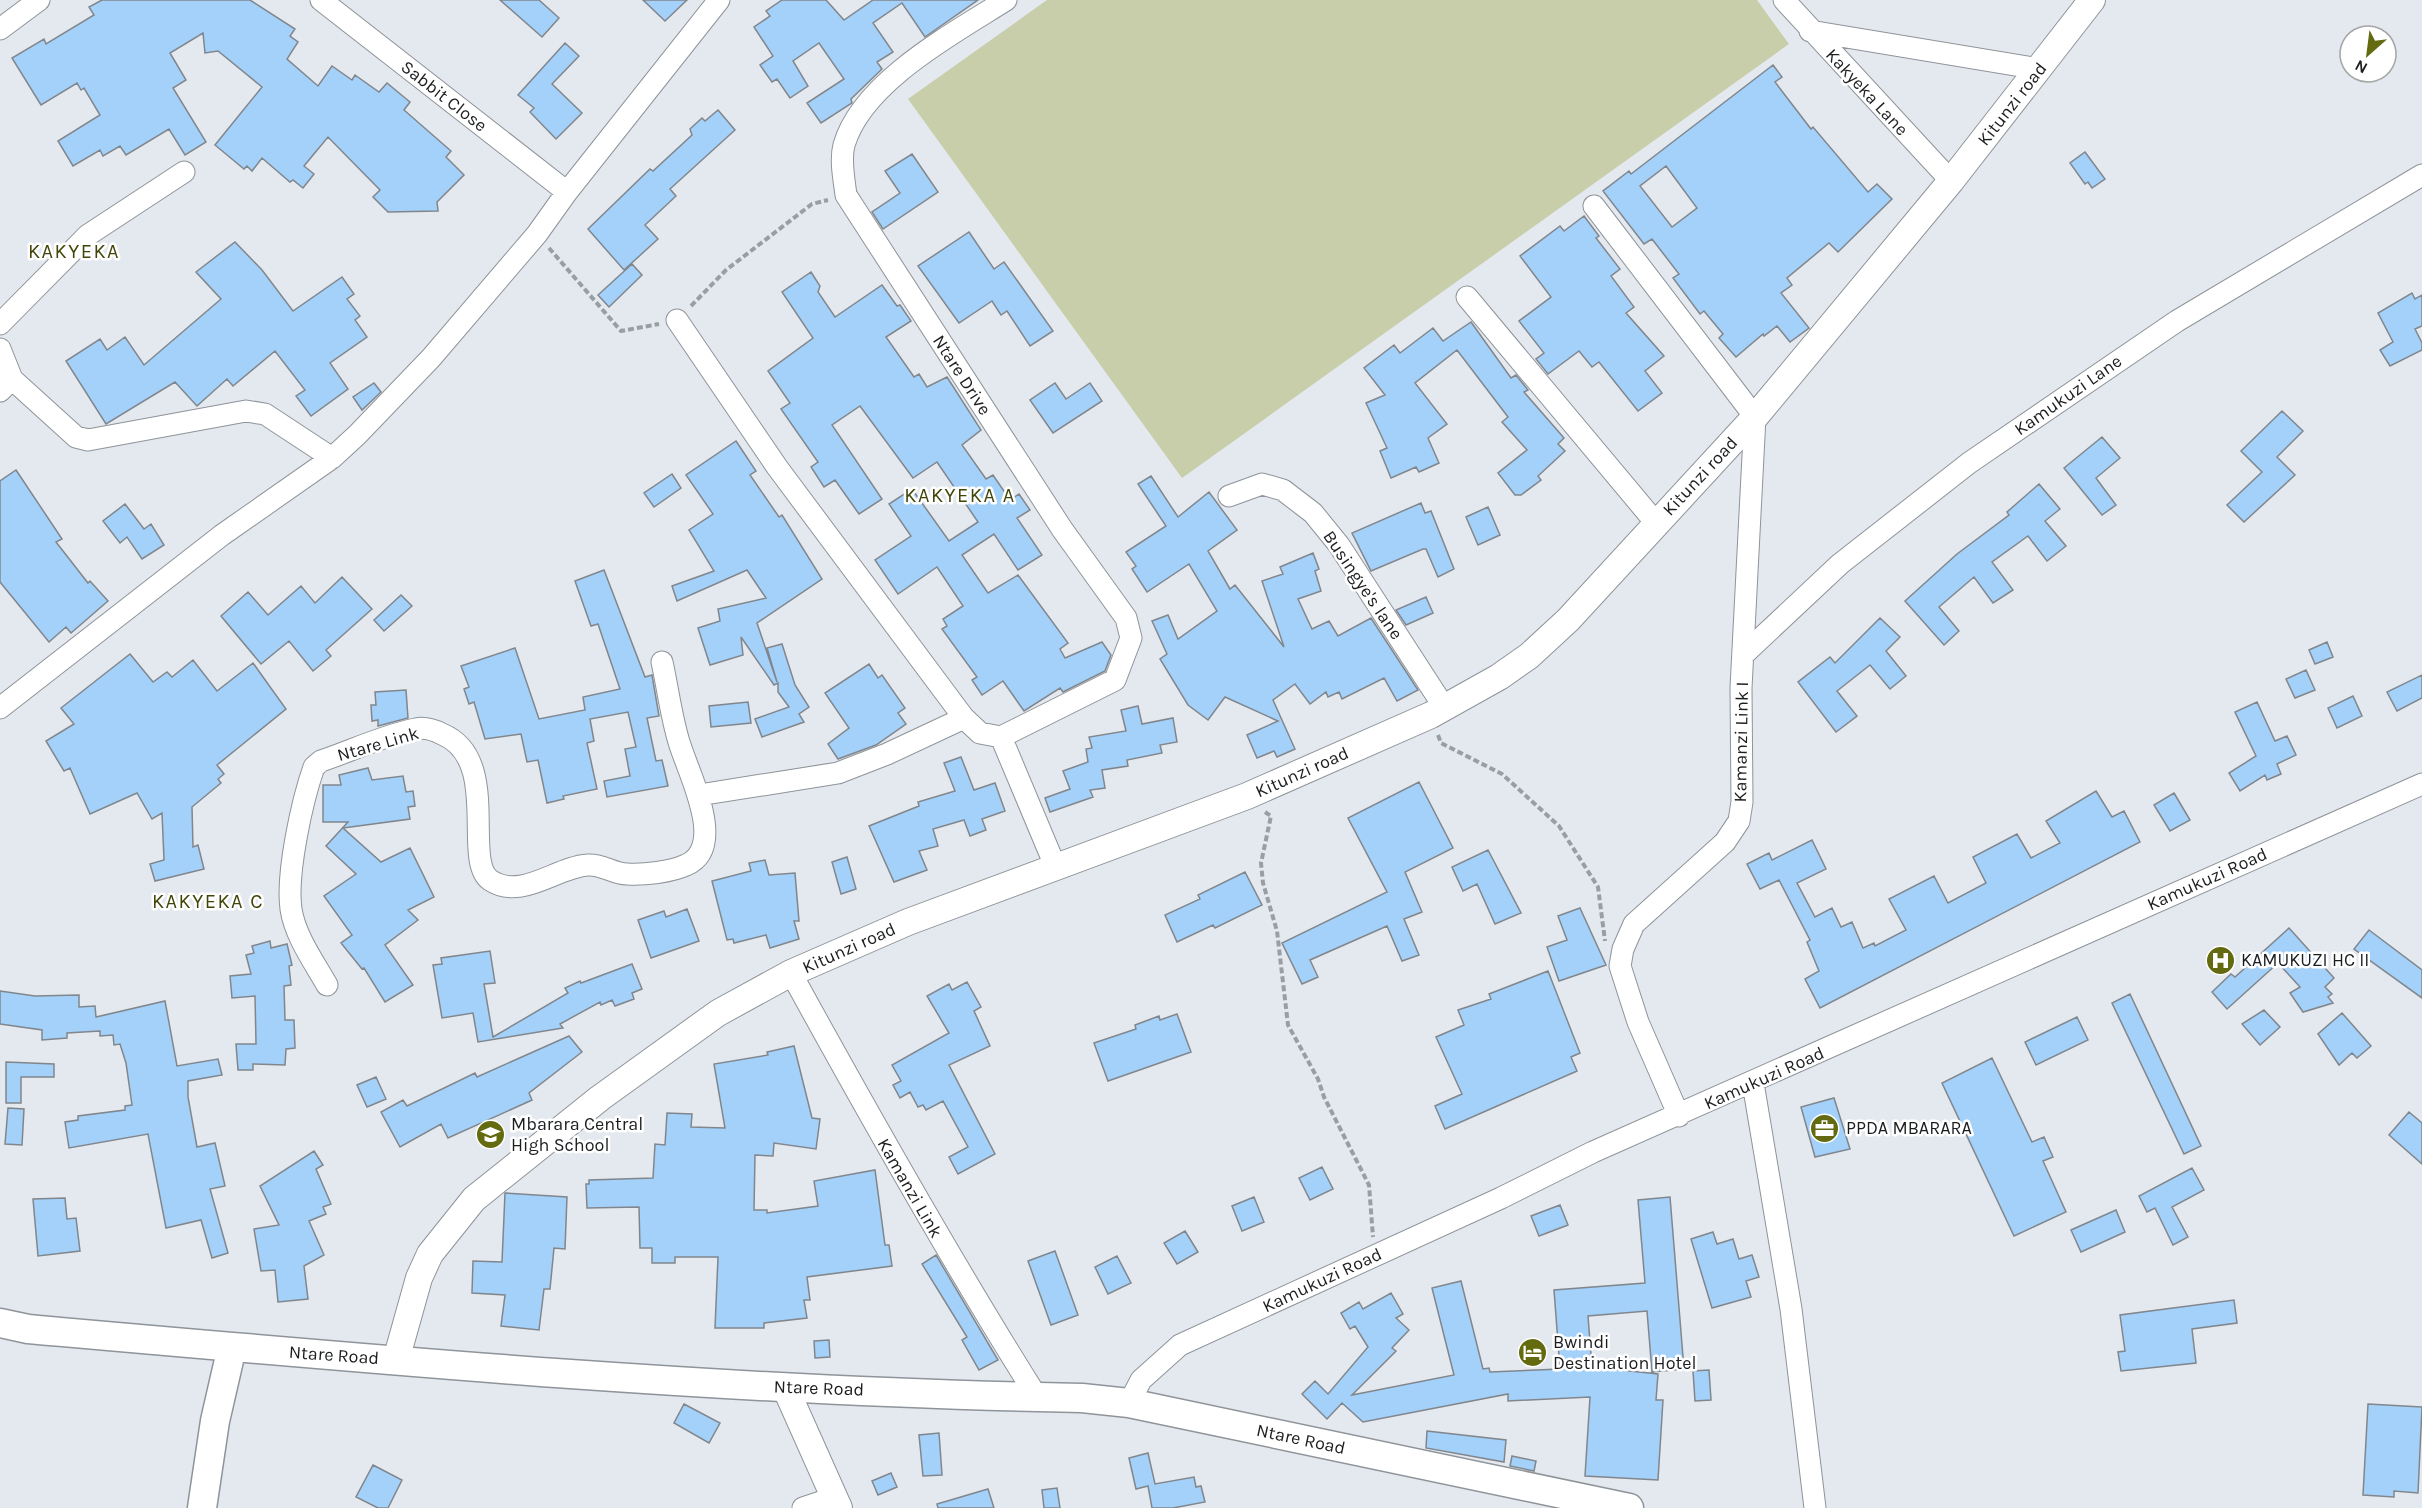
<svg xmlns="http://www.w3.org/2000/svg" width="2422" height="1508" viewBox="0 0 2422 1508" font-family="Karla,sans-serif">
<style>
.green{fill:#c8ceaa}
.building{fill:#a3d1fa;stroke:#81868c;stroke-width:1.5;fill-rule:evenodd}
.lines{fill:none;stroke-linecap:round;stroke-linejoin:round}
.minor-casing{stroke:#8e9499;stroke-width:23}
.tertiary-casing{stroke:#8e9499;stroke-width:28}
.secondary-casing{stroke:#8e9499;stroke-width:31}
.path{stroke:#999ea3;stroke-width:4;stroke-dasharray:6 3;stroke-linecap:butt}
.minor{stroke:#fff;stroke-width:21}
.tertiary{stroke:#fff;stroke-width:26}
.secondary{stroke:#fff;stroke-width:28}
.labels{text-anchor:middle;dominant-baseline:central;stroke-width:5;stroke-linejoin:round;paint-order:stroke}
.street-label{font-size:18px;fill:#1b1d1f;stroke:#fff}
.poi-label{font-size:18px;fill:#1b1d1f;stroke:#fff;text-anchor:start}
.neighbourhood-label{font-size:20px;letter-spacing:1.5px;fill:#414608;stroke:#fff}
</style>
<rect width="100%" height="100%" fill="#e3e9ef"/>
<path class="green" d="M1047,0H1757L1789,44L1182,478L908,99Z"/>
<path class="building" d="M102,0H250L295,29L290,36L298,42L287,59L318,86L332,66L352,80L355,75L379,92L387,83L410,102L404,110L451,151L446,157L464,175L437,202L438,211L388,212L373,197L380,190L328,137L304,166L314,174L303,188L293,180L290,182L262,158L252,171L247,166L244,169L215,145L262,87L218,51L205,53L203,33L170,53L186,80L173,88L206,142L185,155L169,129L126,155L120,146L103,156L100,150L73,166L58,141L100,115L84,88L81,90L77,83L41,105L12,58L44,39L46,44L94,15L89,7Z
M500,0H539L559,18L542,37Z
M643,0H687L665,21Z
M782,0H826L844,20L873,0H978L925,37L902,3L873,23L893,52L877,62L882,69L851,99L852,103L821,123L807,103L844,79L819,43L793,61L808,86L790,98L777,79L772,82L760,65L773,56L754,27L770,16L766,11Z
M565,43L579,56L552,84L582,113L556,139L530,112L534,108L518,95Z
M1773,65L1782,77L1775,82L1811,129L1813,127L1868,192L1877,184L1892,199L1838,252L1829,243L1787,278L1792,285L1781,293L1809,328L1790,342L1777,326L1764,336L1763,334L1736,357L1719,338L1723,334L1704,311L1700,314L1673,278L1679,274L1652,239L1644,244L1603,191L1629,171L1631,174ZM1666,166L1697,208L1672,227L1640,186Z
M718,110L735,130L670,189L676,196L645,225L658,239L624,270L588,229L650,169L653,171L692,135L690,129L702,118L705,121Z
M2085,152L2105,179L2092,188L2088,182L2085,184L2070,163Z
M912,154L938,192L883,229L872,212L900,193L885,171Z
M1584,216L1599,236L1596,238L1620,269L1611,276L1634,307L1626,313L1664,356L1645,371L1662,393L1638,411L1599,362L1592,367L1579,351L1548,374L1536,359L1544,353L1519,321L1551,297L1520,256L1560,226L1564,231Z
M969,232L994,269L1004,262L1053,331L1030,346L1007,311L1001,315L992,301L959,323L918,266Z
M235,242L262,270L293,311L342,277L354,294L347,299L360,316L355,320L367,337L330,363L348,389L311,416L296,396L305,390L275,351L233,386L227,379L197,406L175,382L106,424L66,361L100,339L107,350L125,337L144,365L221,299L196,272Z
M632,264L642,275L609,307L598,295Z
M811,272L820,286L818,292L835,317L882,285L897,306L900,305L911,321L886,337L914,377L919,374L927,387L947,377L981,430L962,445L986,479L993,475L1010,500L1019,494L1030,510L1017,518L1042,555L1018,570L994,534L962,555L988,593L1018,575L1068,643L1060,649L1065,658L1102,642L1111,655L1105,671L1063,692L1060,688L1024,711L1003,681L982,695L972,680L977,677L942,629L947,626L943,619L963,606L937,567L898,594L875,560L911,536L889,504L912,489L949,541L978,522L937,462L913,478L860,406L832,425L882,499L859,514L835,480L824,487L811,467L818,462L781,409L790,403L768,371L813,338L782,292Z
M2412,293L2415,299L2422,295V326L2415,329L2422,343V350L2390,366L2380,350L2393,342L2378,313Z
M1471,322L1511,378L1516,375L1528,390L1524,392L1564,438L1558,444L1565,451L1538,476L1541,480L1521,495H1515L1498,473L1527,450L1502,422L1508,417L1457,350L1415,383L1447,424L1428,438L1439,463L1419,472L1416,467L1391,478L1380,451L1387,448L1366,403L1385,395L1364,368L1394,345L1400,353L1433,328L1443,341Z
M374,383L381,392L362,410L353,397Z
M1055,383L1066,399L1090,383L1102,401L1053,433L1030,400Z
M2282,411L2303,431L2277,457L2295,475L2244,522L2227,505L2262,472L2241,451Z
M2102,437L2120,458L2096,478L2116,505L2102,515L2064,468Z
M736,441L756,471L750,475L779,517L782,515L822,579L757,623L777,682L767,648L782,644L795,685L809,707L799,714L804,722L762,737L755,719L789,707L778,692V683L774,685L741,637L743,655L710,665L698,628L720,621L718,609L766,598L747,570L677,601L672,586L714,571L689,530L713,514L686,475Z
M16,470L62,539L56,542L88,583L90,581L108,601L71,633L66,627L49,642L0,582V481Z
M672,474L681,488L654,507L644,493Z
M1151,476L1178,517L1209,492L1237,530L1208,551L1230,589L1235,585L1284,647L1262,581L1283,574L1280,567L1313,553L1319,569L1315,571L1321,591L1298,599L1312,629L1329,621L1338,636L1371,618L1418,690L1397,701L1384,678L1342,699L1339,692L1328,697L1326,692L1310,704L1295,684L1273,700L1295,749L1277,757L1274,751L1257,758L1247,735L1278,721L1225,697L1208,720L1188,705L1160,659L1167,654L1152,621L1168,615L1178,639L1217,611L1189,564L1147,592L1132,569L1136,566L1126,552L1166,526L1138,484Z
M2039,484L2060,509L2045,521L2066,546L2047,561L2028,536L1992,562L2013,590L1993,603L1974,577L1939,607L1959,631L1944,645L1905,601L1957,554L2009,515L2007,512Z
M1421,503L1425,513L1431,511L1454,569L1438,577L1426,549H1423L1371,571L1352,533Z
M125,504L144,529L151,524L164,545L142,559L127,537L120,543L103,521Z
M1488,507L1500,535L1478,545L1466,517Z
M604,570L645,677L652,675L659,716L647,718L656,761L662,760L668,786L607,797L604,781L630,776L625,749L636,747L628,712L590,719L594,741L587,743L597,789L563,796L564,799L547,803L538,760L527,762L521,734L485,739L474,702L469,704L464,689L469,687L461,666L515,648L539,719L585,710L583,697L620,689L598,624L591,626L575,581Z
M342,577L372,609L326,650L331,656L313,671L289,641L261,664L221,616L248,592L268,615L301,586L315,603Z
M401,595L412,606L384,631L374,620Z
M1426,597L1433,613L1406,625L1396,610Z
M1880,618L1900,637L1886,651L1906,676L1890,689L1870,665L1837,691L1857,716L1836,732L1798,682L1830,657L1835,663Z
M2327,642L2333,657L2315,664L2309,650Z
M130,654L153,682L167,672L172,677L193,660L217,691L253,663L286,709L217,765L224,774L218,779L221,783L192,807L193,847L198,845L204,869L155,881L150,864L164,860L162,813L152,819L137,793L90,814L70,768L64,771L46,741L74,724L61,708Z
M869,664L878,678L882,675L905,708L898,713L906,724L876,745L838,759L828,744L849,728L825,693Z
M2306,670L2315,690L2295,698L2286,679Z
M2422,675V698L2397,711L2387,692Z
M406,690L408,718L378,726V720L372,721L371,705H376L375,692Z
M2353,696L2362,716L2337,728L2328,708Z
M748,702L751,723L711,727L709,706Z
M2257,702L2275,741L2287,736L2296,755L2277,764L2281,774L2267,780L2265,775L2240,791L2229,773L2256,756L2235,712Z
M1138,706L1142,724L1173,718L1177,742L1160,745L1162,753L1127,760L1128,766L1102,770L1105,788L1090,790L1093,797L1050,812L1045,798L1070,789L1063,771L1088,762L1086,749L1092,748L1089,737L1126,731L1121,710Z
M961,757L974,790L995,783L1005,811L982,819L986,830L970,836L964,820L933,829L938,846L919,851L927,870L894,882L869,826L919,806L918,802L955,791L944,763Z
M368,768L372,780L403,776L406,792L413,791L415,806L408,807L410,819L343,828L381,862L410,848L434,897L408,910L418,920L385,945L413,985L385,1002L364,968L362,969L341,943L352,935L324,896L356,874L326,846L348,822H323V785H341L339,775Z
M1419,782L1453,848L1405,872L1422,912L1404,919L1419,955L1402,961L1387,926L1310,960L1318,977L1302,984L1282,943L1387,892L1348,818Z
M2096,791L2112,817L2124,811L2140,842L1820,1008L1805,979L1819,971L1807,942L1810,940L1779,880L1760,889L1747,864L1769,853L1772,860L1812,840L1826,869L1797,883L1815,917L1832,908L1841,927L1852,922L1863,948L1874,943L1875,946L1906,930L1889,899L1934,876L1948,903L1986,883L1973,857L2017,834L2031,858L2060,843L2046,821Z
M2174,793L2190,820L2170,831L2154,805Z
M1488,850L1521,913L1495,924L1477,884L1463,891L1452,867Z
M847,857L856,889L841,894L832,862Z
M765,860L769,875L795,873L799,921H794L799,939L770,948L766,935L734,943L733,939L727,940L712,881L751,871L749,863Z
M1245,872L1262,905L1215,928L1213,925L1177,942L1165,915L1200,899L1198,895Z
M1580,908L1606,965L1559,981L1547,947L1567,940L1558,916Z
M687,909L699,941L651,958L638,920L664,911L666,917Z
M2289,928L2334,978L2325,987L2332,994L2328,997L2333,1003L2303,1012L2290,993L2300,987L2278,963L2227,1009L2212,992L2231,974L2235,977Z
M2369,930L2422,970V998L2354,949Z
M270,941L271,948L287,944L292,965L289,966L291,985L284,986L285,1020H294L295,1048L286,1049L285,1065L253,1064V1070H238L236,1044H256L255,996L232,998L230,976L251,974L246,955L254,953L252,946Z
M490,951L495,983L484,984L493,1037L568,993L565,988L580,981L581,983L632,964L642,989L632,993L634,999L615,1006L612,1000L601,1005L600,1002L560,1024L563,1028L478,1042L473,1013L442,1018L433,965L442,964L441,958Z
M1548,971L1580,1053L1571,1057L1577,1071L1445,1129L1435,1106L1462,1094L1436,1037L1464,1025L1458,1010L1491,999L1489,994Z
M967,982L981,1007L974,1011L990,1046L949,1065L995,1154L958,1174L949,1157L968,1147L943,1101L926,1110L923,1105L918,1107L910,1092L900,1098L893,1085L901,1081L892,1065L949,1033L927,996L949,984L952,990Z
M0,991L35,996L79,995V1007L95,1006L96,1017L165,1001L177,1066L218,1059L222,1075L188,1081V1097L197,1147L215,1143L225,1186L210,1189L228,1253L212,1258L201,1220L166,1228L148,1134L69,1148L65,1122L78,1120V1116L125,1110V1106L132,1105L126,1063L120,1044L114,1045L113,1035L100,1036V1031L67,1033V1038L42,1040V1030L0,1024Z
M2130,994L2201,1146L2184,1154L2112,1003Z
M2264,1010L2280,1027L2260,1045L2242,1024Z
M2342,1013L2371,1046L2357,1058L2352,1053L2339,1065L2318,1034Z
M1177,1014L1191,1052L1108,1081L1094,1043L1136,1029L1135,1025L1159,1016L1160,1020Z
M2077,1017L2088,1040L2036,1065L2025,1042Z
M569,1036L582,1052L529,1093L532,1100L448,1138L441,1124L400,1147L381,1112L403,1100L407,1106L475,1073L477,1077Z
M794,1046L812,1118L820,1119L816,1149L774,1143L773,1156L755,1155L754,1210H767V1213L818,1206L814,1181L875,1170L885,1245H889L892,1266L807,1277L810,1300H804L807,1318L764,1323V1328H715L718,1257H675V1263H652V1248H640L639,1207L587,1208L586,1184H589V1180L653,1178L655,1144L665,1145L667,1113L692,1114L691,1127L725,1128L714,1064L768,1055L767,1052Z
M1992,1058L2032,1142L2044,1137L2053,1157L2043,1161L2066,1212L2014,1236L1942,1083Z
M6,1062L54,1064V1077H21V1103H6Z
M376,1077L386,1099L367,1107L357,1085Z
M1834,1098L1850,1149L1815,1157L1801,1107Z
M8,1108L24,1109L22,1145L5,1144Z
M2409,1112L2422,1123V1164L2389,1135Z
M314,1151L323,1165L316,1169L331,1204L323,1207L326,1214L309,1221L324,1255L304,1266L308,1299L278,1302L275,1270L261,1271L254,1229L279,1225L260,1186Z
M1322,1167L1333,1189L1310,1200L1299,1178Z
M2192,1168L2204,1190L2172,1207L2188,1237L2173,1245L2155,1208L2147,1212L2139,1196Z
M505,1193L567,1197L565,1249L554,1248L550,1289H544L539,1330L501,1326L505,1295L472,1293L473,1261L502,1262Z
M1254,1197L1264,1222L1242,1231L1232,1206Z
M1670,1197L1684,1369L1652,1372L1647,1311L1588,1316L1592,1367L1658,1374L1656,1400H1663L1658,1480L1585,1476L1590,1397L1508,1401V1394L1363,1422L1342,1403L1327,1419L1302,1394L1315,1381L1328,1394L1368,1347L1355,1326L1350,1329L1341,1313L1359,1302L1363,1309L1391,1293L1403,1314L1396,1318L1409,1330L1392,1348L1396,1351L1352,1395L1454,1375L1432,1288L1461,1281L1483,1369L1489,1368L1490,1372L1560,1369L1554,1290L1645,1283L1638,1200Z
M65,1198L67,1219L76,1218L80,1251L38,1256L33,1199Z
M1560,1205L1568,1225L1539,1236L1531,1216Z
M2116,1210L2125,1232L2081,1252L2071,1230Z
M1185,1231L1198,1252L1177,1264L1164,1243Z
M1713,1232L1717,1244L1733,1239L1739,1259L1752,1255L1759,1277L1746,1281L1751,1297L1712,1308L1691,1239Z
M1055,1251L1078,1315L1051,1325L1028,1261Z
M936,1255L998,1360L979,1370L962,1340L967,1337L922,1264Z
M1117,1256L1131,1283L1108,1294L1095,1267Z
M2234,1300L2237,1323L2192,1329L2196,1363L2121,1371L2118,1352L2125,1351L2120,1315Z
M829,1340L830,1357L815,1358L814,1341Z
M1709,1370L1711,1400L1695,1401L1693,1371Z
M684,1404L720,1423L709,1443L674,1423Z
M2368,1404L2422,1407L2418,1493L2394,1491V1497L2363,1495Z
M1427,1431L1506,1440L1504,1462L1426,1448Z
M939,1433L942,1475L923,1476L919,1435Z
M1148,1453L1155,1484L1194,1477L1196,1487L1201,1486L1205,1502L1173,1508H1152L1148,1486L1136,1489L1129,1458Z
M1512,1456L1536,1461L1534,1471L1510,1466Z
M373,1465L402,1480L388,1508H378L356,1497Z
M891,1473L897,1487L878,1495L872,1481Z
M1057,1488L1060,1508H1044L1042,1490Z
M988,1489L994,1508H938L937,1504Z"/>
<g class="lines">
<defs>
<path id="minor" d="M321,0L567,192
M1784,0L1951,181
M0,29L39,0
M1810,31L2039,69
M1594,206L1755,417L1741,688L1742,802L1739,821L1725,842L1634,924L1623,949L1620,966L1638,1022L1679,1116
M1467,297L1656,523
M677,320L777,467L964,718L980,733L1001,737
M0,324L88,235L184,172
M0,349L12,379L0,391
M12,379L76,437L88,440L246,411L265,414L332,458
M1229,496L1262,484L1283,490L1313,513L1339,545L1444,707
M1743,655L1840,564L1969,463L2177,321L2422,175
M0,708L222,535L332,458L357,435L431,358L537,234L567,192L719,0
M1001,737L1115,680L1131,638L1126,618L1062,529L846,195C844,179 840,160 844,145C862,82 954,33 1006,0
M1001,737L1056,868
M699,795L838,773L887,754L964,718
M791,973C870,1117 950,1259 1037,1397
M327,985C314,962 295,936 291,909C286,874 302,801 314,767L321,761C348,752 390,733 416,729C424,727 434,730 442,734C502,759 462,860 490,880C521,901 556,867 588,865C603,864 613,874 627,874C644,875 671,872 686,865C728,847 688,773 679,742C671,716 668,689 662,662
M1753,1083L1791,1309L1815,1508
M1129,1403L1141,1380L1180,1345L1501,1198L1593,1152L2422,784
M803,1508L833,1498"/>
<path id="tertiary" d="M396,1360L419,1278L430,1254L474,1199L600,1098L718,1013L791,973L908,922L1247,796L1431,715L1499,677L1529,656L1568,620L1755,417L1951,181L2092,0
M785,1387L839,1508"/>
<path id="secondary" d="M0,1323L28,1329C378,1360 730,1392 1082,1398L1129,1403L1629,1508
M202,1508L215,1421L232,1347"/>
</defs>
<use href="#minor" class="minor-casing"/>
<use href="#tertiary" class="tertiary-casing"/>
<use href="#secondary" class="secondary-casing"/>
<path class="path" d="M549,248L621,331L659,324
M691,306L726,270L812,204L828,200
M1438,735L1441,743L1502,774L1559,826L1598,887L1605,941
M1265,812L1271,816L1261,863L1263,883L1277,931L1288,1025L1318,1079L1324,1097L1369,1185L1373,1237"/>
<use href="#minor" class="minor"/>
<use href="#tertiary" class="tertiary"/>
<use href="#secondary" class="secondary"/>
</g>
<defs>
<symbol id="hospital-disc" viewBox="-11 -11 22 22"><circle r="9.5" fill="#636a0f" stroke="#fff"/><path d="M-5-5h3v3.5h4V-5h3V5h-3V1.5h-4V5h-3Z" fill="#fff"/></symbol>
<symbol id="office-disc" viewBox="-11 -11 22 22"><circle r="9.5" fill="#636a0f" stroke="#fff"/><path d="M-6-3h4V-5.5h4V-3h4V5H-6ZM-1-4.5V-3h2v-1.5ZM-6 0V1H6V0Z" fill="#fff"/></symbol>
<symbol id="school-disc" viewBox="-11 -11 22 22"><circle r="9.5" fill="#636a0f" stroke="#fff"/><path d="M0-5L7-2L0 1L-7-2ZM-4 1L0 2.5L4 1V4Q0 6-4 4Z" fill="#fff"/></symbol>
<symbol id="hotel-disc" viewBox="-11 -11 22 22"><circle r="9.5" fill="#636a0f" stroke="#fff"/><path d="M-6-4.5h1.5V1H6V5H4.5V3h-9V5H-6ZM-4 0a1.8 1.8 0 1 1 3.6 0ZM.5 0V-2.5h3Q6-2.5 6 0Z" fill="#fff"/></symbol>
</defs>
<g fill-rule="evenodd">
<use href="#hospital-disc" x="2204" y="944" width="33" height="33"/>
<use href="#office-disc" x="1808" y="1112" width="33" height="33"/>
<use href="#school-disc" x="474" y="1118" width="33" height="33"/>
<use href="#hotel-disc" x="1516" y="1336" width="33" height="33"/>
</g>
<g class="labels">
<g class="street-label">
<text transform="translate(1867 92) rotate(47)">Kakyeka Lane</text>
<text transform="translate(444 96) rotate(38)">Sabbit Close</text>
<text transform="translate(2012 104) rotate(-52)">Kitunzi road</text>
<text transform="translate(962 375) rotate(57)">Ntare Drive</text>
<text transform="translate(2068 395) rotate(-35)">Kamukuzi Lane</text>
<text transform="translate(1700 476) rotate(-47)">Kitunzi road</text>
<text transform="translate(1363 585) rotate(56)">Busingye's lane</text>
<text transform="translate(1741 742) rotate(-89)">Kamanzi Link I</text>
<text transform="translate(378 744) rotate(-16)">Ntare Link</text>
<text transform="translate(1302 772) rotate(-24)">Kitunzi road</text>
<text transform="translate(2207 879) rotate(-24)">Kamukuzi Road</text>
<text transform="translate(849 948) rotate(-24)">Kitunzi road</text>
<text transform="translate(1764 1078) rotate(-24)">Kamukuzi Road</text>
<text transform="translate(910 1188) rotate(60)">Kamanzi Link</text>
<text transform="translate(1322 1280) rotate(-25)">Kamukuzi Road</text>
<text transform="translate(334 1355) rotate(4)">Ntare Road</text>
<text transform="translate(819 1388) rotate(2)">Ntare Road</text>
<text transform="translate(1301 1439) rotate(12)">Ntare Road</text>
</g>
<g class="poi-label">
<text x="2241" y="960">KAMUKUZI HC II</text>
<text x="511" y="1124">Mbarara Central<tspan x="511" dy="21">High School</tspan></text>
<text x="1846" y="1128">PPDA MBARARA</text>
<text x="1553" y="1342">Bwindi<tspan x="1553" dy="21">Destination Hotel</tspan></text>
</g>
<g class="neighbourhood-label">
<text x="74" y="251">KAKYEKA</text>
<text x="960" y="495">KAKYEKA A</text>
<text x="208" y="901">KAKYEKA C</text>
</g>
</g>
<g transform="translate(2368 54) rotate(208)"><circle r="28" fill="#ffffff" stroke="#a4a5a5" stroke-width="1.5"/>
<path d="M0-4.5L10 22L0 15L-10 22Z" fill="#636a0f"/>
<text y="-9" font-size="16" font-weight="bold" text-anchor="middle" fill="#1b1d1f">N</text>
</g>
</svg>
